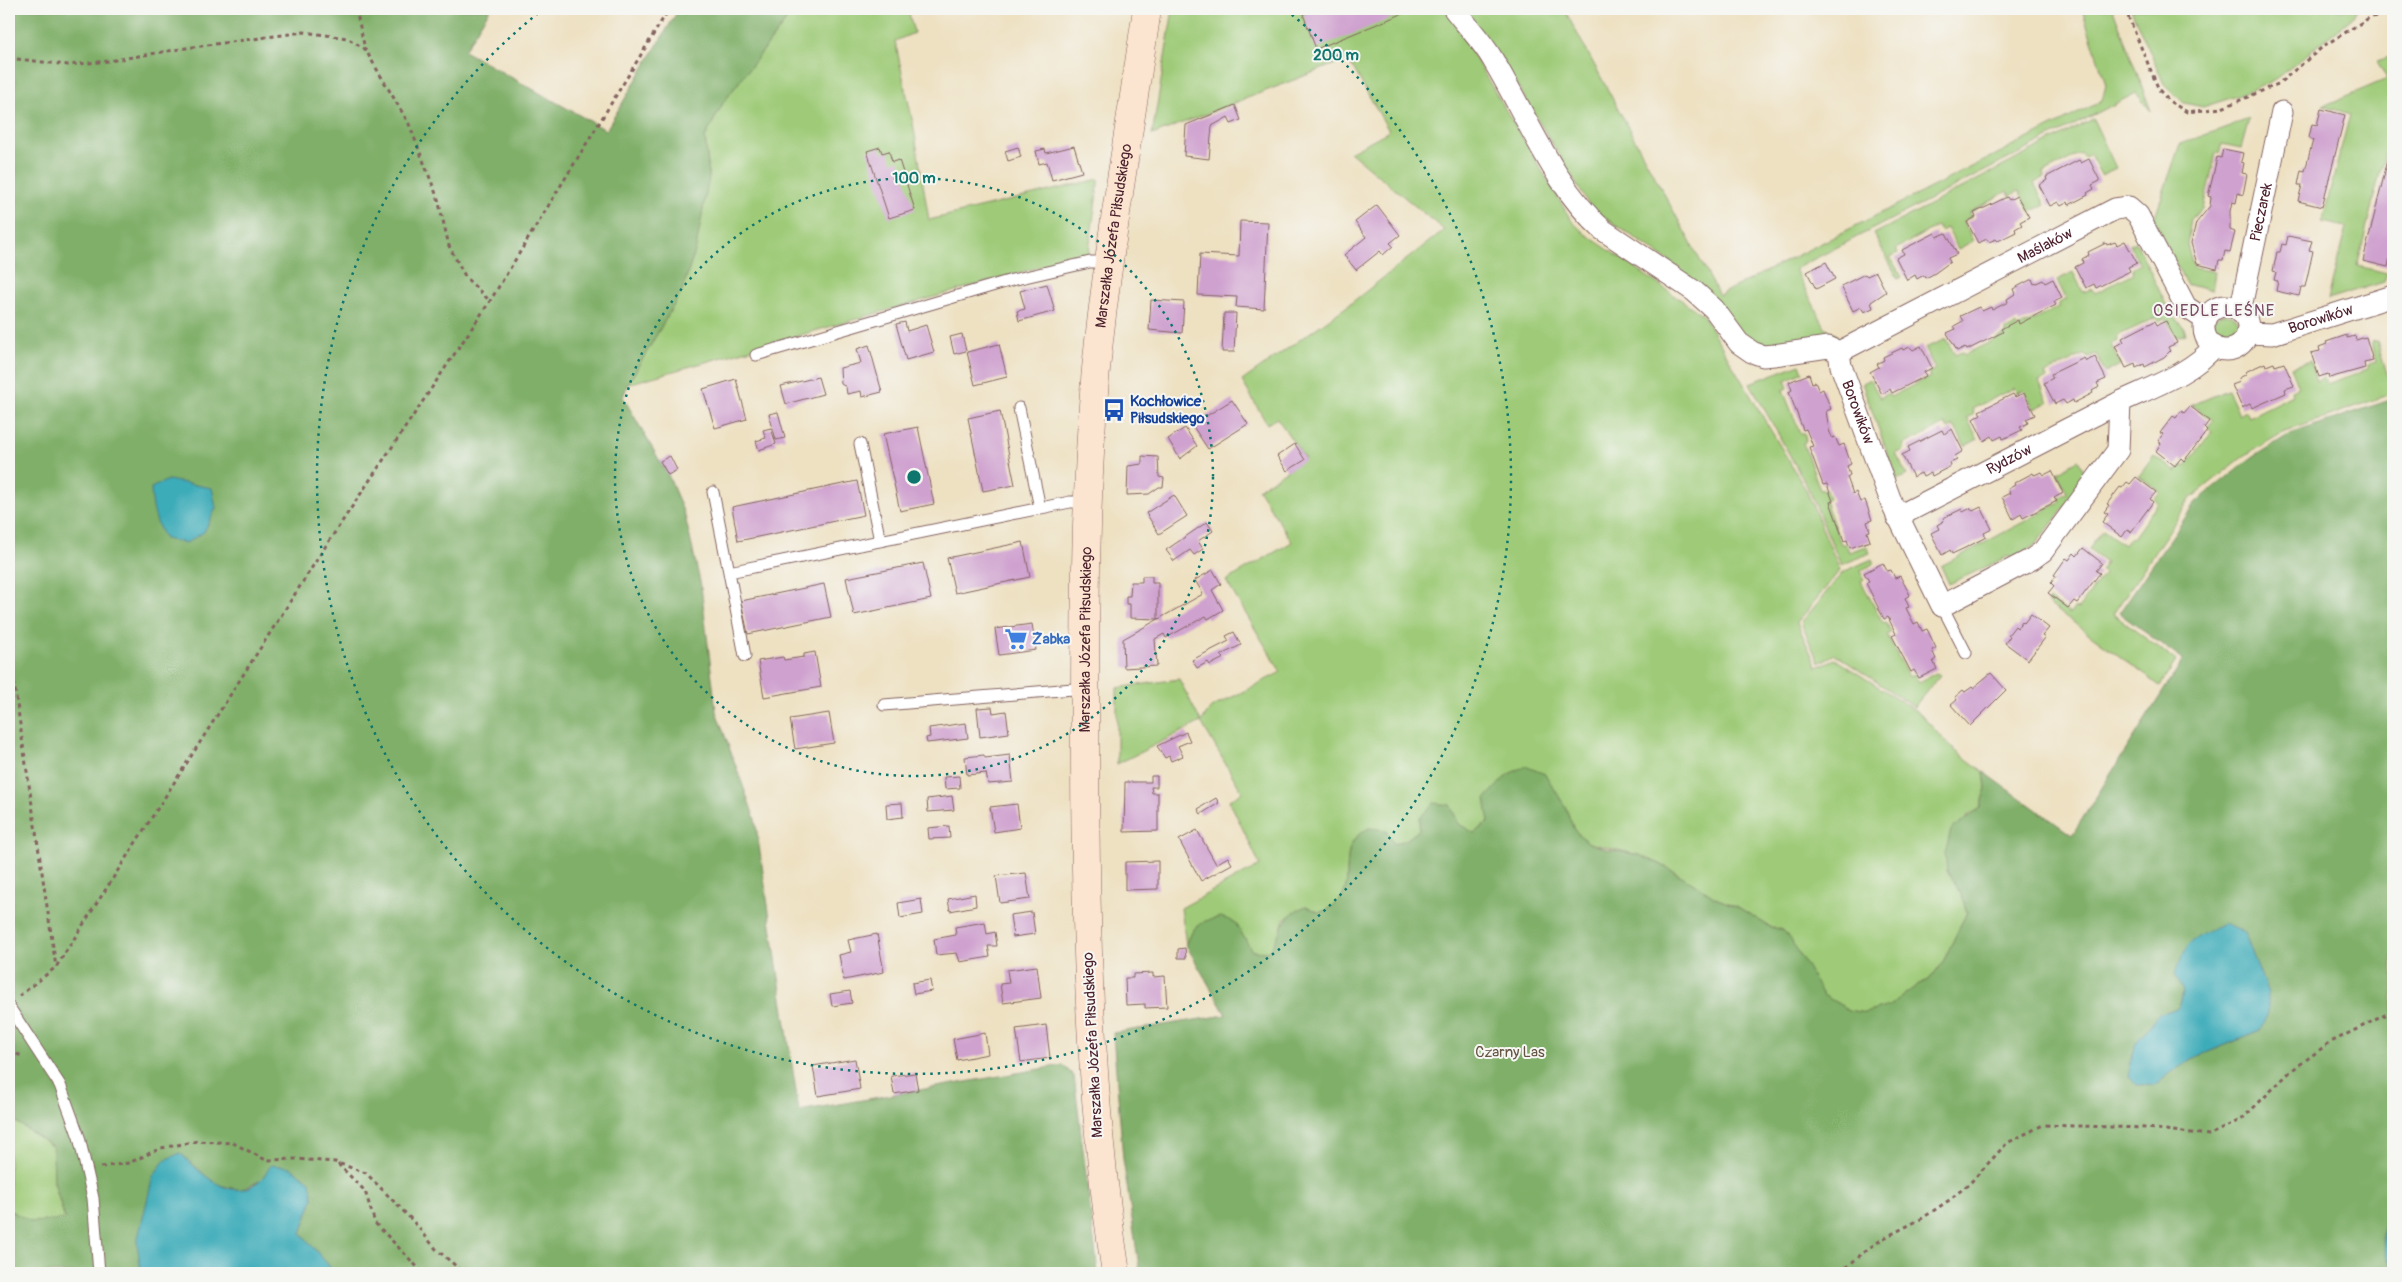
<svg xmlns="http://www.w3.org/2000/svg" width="2402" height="1282" viewBox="0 0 2402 1282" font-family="Pangolin,sans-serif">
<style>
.green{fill:#9fcb78;stroke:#747552}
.forest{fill:#7faf68;stroke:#64674a;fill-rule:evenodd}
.water{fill:#3dacb9;stroke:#446672}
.building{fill:#cfa1cf}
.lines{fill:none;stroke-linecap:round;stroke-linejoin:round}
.lane-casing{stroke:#836360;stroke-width:13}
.street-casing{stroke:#836360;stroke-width:23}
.secondary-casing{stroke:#836360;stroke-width:29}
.path{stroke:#836360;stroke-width:3;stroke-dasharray:4 4;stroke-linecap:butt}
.lane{stroke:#fff;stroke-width:11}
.street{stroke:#fff;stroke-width:21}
.secondary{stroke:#fce5d0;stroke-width:28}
.ring{fill:none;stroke:#0f766e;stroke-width:2.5;stroke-dasharray:2.5 5}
.labels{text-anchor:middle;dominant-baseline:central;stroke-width:4;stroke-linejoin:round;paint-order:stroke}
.street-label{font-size:15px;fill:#4a1f2b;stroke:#f6f6f2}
.transit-label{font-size:15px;font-weight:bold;fill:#164399;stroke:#f6f6f2;text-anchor:start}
.shop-label{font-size:15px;font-weight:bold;fill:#366cbe;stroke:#f6f6f2;text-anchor:start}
.park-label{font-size:15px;fill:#645342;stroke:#f6f6f2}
.neighbourhood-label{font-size:16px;letter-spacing:1px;fill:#794c64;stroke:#f6f6f2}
.centre{fill:#0f766e;stroke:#f6f6f2;stroke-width:2.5}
.ring-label{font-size:15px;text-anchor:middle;font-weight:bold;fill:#0f766e;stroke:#f6f6f2;stroke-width:4;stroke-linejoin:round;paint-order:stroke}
</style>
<rect width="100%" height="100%" fill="#f6f6f2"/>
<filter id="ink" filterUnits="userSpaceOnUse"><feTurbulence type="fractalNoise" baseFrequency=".02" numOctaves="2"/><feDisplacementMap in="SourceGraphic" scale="10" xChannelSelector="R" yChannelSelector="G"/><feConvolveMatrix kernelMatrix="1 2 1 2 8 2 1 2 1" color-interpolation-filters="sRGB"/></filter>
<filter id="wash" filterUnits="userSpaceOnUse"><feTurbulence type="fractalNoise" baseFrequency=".0096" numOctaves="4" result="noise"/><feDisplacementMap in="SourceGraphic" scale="20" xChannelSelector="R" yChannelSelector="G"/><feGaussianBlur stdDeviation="1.12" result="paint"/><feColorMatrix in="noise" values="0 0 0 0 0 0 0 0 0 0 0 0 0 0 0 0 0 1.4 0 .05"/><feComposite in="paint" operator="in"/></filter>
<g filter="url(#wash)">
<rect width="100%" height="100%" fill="#eee1c2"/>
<path class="green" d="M795,9H908L914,33L895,41L913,123L929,220L1099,179L1088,256L1047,265L628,384L682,291L709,177L705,137L723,103Z
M1173,9H1446L1571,220L1584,233L1703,315L1806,490L1840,570L1797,623L1817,667L1835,659L1918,712L1953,749L1984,772L1986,788L1980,808L1968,815L1947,871L1960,892L1967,912L1944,960L1929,980L1919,984L1889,1006L1865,1013L1849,1010L1823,995L1783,930L1770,927L1738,907L1715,898L1694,883L1660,864L1639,855L1589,843L1574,830L1565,806L1489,822L1474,833L1459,825L1450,805L1420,817L1419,830L1406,840L1394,844L1369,828C1362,832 1353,838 1350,847C1342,877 1358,897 1320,913L1306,906L1284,919L1278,940L1268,952L1252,951L1235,922C1207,921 1198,918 1186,945L1181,908L1260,865L1229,800L1242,792L1201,722L1117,764V688L1179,679L1201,722L1211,708L1281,672L1226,581L1292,542L1258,489L1305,459L1277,418L1267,424L1242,381L1346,307L1444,230L1350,152L1389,131L1348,59L1152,135Z
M1465,9H1564L1719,295L2102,101L2106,85L2082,9H2113L2151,111L2136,93L1795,269L1825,327L1838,336L1831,340L1767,349L1750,343L1707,293L1676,266L1591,208L1500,57Z
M2131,9H2357L2352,18L2279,77L2252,91L2203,107L2184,103L2164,84Z
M2393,56V120L2357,266L2387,273L2384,282L2328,299L2346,227L2322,222L2350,114L2323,106L2387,79L2377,61Z
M2093,119L2116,168L2101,175L2090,154L2084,158L2081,153L2043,173L2044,178L2034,183L2045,205L2030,212L2019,191L2010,196L2007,191L1969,213L1971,217L1963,221L1973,241L1958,249L1947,228L1941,231L1937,226L1896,249L1898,253L1890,257L1902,277L1898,279L1874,234Z
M2249,119L2241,148L2222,144L2219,153H2216L2203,208L2191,219L2187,245L2194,268L2215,272L2212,291L2186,284L2154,219L2180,144Z
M2136,242L2170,313L2184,328L2186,334L2177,337L2165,318L2159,321L2156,318L2117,336L2118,341L2111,344L2120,365L2105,373L2096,354L2088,357L2085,354L2045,374L2047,378L2039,382L2048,402L2034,409L2024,390L2017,393L2014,388L1972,409L1974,414L1967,418L1978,439L1965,446L1954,426L1948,429L1945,424L1903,445L1905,449L1896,454L1907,475L1897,480L1862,383L1870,379L1880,398L1888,393L1890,397L1930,377L1928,373L1935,369L1925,348L1946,339L1955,355L1962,352L1964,355L2006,334V330L2016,325L2018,328L2059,307V303L2066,299L2057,280L2073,272L2083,292L2092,289L2095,293L2134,273L2132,269L2140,264L2129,245Z
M2211 329a15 15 0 1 1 30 0a15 15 0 1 1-30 0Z
M2377,341L2393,393L2282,433L2244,456L2191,498L2113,614L2176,661L2160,686L2047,603L2050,599L2070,614L2074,608L2078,609L2104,574L2101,570L2106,562L2089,549L2103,530L2124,545L2130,537L2133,538L2158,503L2154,499L2160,492L2139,476L2154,456L2176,472L2181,465L2185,467L2212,431L2208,427L2213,420L2192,405L2228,390L2239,415L2246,411L2249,417L2292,395L2291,390L2299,387L2291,367L2310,361L2316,381L2324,378L2327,384L2368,369V365L2377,361L2371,342Z
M1800,364L1803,372L1785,380L1788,388L1783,390L1800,433H1804L1806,441L1803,443L1820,490H1826L1829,499L1825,501L1841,544H1846L1849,552L1867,546L1870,553L1841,565L1809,490L1750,383Z
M2078,460L2088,478L2035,545L2012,560L2009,556L1949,584L1941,566L2061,502L2059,498L2067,493L2057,472Z
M1872,559L1874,564L1860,571L1864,579L1861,581L1883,623L1886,622L1891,632L1887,635L1909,677L1914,674L1919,682L1936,673L1940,675L1914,707L1835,654L1819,663L1801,623L1843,572Z
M9,1117L53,1147L54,1182L65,1220L32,1222L9,1210Z"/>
<path class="forest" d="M9,9H490L464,51L606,130L679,9H795L723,103L705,137L709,177L696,248L682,291L628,384L623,397L669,477L685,516L701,586L716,711L755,819L799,1111L1063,1065L1074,1076L1098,1273H335L301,1233L313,1199L259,1181L240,1190L215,1184L180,1153L140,1270L141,1273H9V1210L32,1222L65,1219L54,1182L53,1147L9,1117Z
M2393,399V1181L2385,1202L2383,1237L2393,1273H1140L1123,1159L1113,1033L1226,1015L1186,945L1193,930L1205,921L1221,917L1235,922L1252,951L1268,952C1285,930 1277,918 1306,906L1320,913C1358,897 1342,877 1350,847C1353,838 1362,832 1369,828L1386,830L1394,844L1406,840L1419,830L1420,817L1434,803L1450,805L1459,824L1474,833L1489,822L1485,799L1507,775L1525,766L1545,774L1565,806L1574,830L1589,843L1606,849L1639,855L1660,864L1694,883L1715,898L1738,907L1770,927L1783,930L1796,948L1823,995L1849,1010L1865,1013L1889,1006L1919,984L1929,980L1944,960L1967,912L1960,892L1947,871L1945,853L1951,830L1980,808L1986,788L1984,772L2072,835L2183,660L2119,613L2196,502L2251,458L2290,434ZM2183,992L2260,1031L2191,1059L2154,1085L2159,1014L2179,1007Z"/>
<path class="water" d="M168,480L212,488L216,508L204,532L186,543L165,539C155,522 152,507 151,488Z
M2223,924L2244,932L2268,993V1013L2260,1031L2191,1059L2154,1085L2137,1086L2128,1075L2136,1043L2159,1014L2179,1007L2183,992L2175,974C2187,940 2192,939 2223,924Z
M180,1153C201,1172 230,1205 259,1181C264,1177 268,1170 271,1165L290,1167L310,1181L313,1199L301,1233L335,1273H141L137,1242L153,1176L165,1160Z
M2393,1181V1268C2379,1240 2382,1210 2393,1181Z"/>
<g id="blocks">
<path class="building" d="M1315,9H1414L1316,49L1303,14Z
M1235,105L1241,120L1231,124L1228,117L1212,126L1209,159L1184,156L1186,125Z
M2321,109L2345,115L2322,207L2298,201L2302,185H2298L2301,170L2305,171L2313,140L2309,138L2312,124L2317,125Z
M2393,139V252L2391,251L2388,267L2363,261Z
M1074,146L1082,172L1052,180L1047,162L1039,164L1036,151L1045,149L1046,153Z
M880,147L882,153L889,151L892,162L899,160L915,210L889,218L867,151Z
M1018,147L1021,157L1008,161L1005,151Z
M2223,149L2243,153L2241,162L2244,163L2242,173L2247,174L2243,195L2238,193L2236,203L2232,202L2230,211V230L2235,232L2230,252L2225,251L2223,260H2219L2217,269L2197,264L2191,243L2196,223L2210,206L2211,197L2208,196L2213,176L2217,157L2221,158Z
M2089,159L2100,181L2092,185L2094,189L2087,193L2088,195L2069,205L2068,202L2061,206L2058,202L2050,206L2039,185L2047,180L2046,177L2079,160L2081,163Z
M2017,196L2029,217L2020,222L2022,225L2015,229L2016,232L1998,241L1996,239L1989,242L1987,239L1978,243L1967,222L1976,217L1974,213L2007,197L2009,200Z
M1377,205L1400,235L1390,243L1393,246L1383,255L1380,251L1356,270L1344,255L1366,237L1355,222Z
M1240,221L1268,222L1264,309L1236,307L1237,297L1198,295L1200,254L1239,256Z
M1935,233L1937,237L1946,233L1957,254L1948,258L1950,262L1935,273L1926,278L1924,275L1917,279L1915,275L1907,280L1896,258L1904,254L1902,250Z
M2288,236L2312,241L2309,250L2313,251L2305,287H2301L2299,296L2276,291L2278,281L2274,280L2276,272L2273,271L2277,252H2280L2282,244L2286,245Z
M2125,241L2137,263L2128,267L2130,271L2096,288L2094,284L2086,288L2075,267L2083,263L2082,259L2089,255L2088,252L2106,243L2107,245L2115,242L2117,245Z
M1826,262L1835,279L1816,289L1807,272Z
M1876,272L1886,292L1871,302L1873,308L1864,312L1861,307L1853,311L1841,286L1865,274L1867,276Z
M2032,279L2034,284L2043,280L2045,283L2053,279L2062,298L2054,302L2056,305L2038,314L2019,324L2018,320L2001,329L2003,332L1967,350L1965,347L1957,351L1947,333L1956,329L1954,326L1963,321L1960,316L1979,307L1982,311L1991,307L1992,310L2008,302L2007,299L2015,294L2013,289Z
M1047,284L1055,311L1019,321L1017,311L1025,309L1020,291Z
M1151,300L1184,302L1182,333L1149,330Z
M1224,313H1236L1234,352H1222Z
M2155,321L2157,325L2166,321L2177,343L2168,347L2170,351L2164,357L2145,367L2144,364L2136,368L2135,364L2126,368L2115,346L2124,342L2122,338Z
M905,322L907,331L926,325L934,352L906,360L896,324Z
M962,334L966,351L954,354L950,337Z
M2347,335V338L2355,336L2356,340L2366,337L2373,361L2364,363L2365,368L2329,378L2328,374L2319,377L2311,353L2320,351L2319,347L2327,344L2326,342Z
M999,344L1007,377L975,385L967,352Z
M869,345L882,392L862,397L861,391L847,394L846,387L841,384L840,368L861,363L857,349Z
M1921,346L1932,368L1924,372L1926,376L1892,393L1890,389L1882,394L1870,372L1879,367L1877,364L1884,360L1883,357L1902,348L1903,350L1910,347L1913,350Z
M2095,357L2106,379L2097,383L2099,387L2092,391L2093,393L2074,403L2073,400L2066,404L2063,400L2055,404L2044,383L2053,378L2051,374L2084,358L2086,361Z
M2265,363L2266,366L2274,363L2275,366L2284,363L2294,386L2285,389L2286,393L2252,408L2250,404L2242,408L2232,385L2240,382L2239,378L2247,374L2245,372Z
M1809,374L1812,383L1815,382L1819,391L1823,389L1831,409L1826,411L1829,430L1832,438L1835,437L1839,446L1844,444L1851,464L1847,466L1850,475L1847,477L1853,494L1856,492L1860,502L1865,500L1872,520L1867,522L1870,531L1867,532L1870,541L1850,548L1847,540L1844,541L1830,502L1833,501L1830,493L1827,484L1823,485L1809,447L1813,446L1806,429L1803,430L1789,392L1792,390L1789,382Z
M818,377L823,394L786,404L781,386Z
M736,379L747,419L715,428L703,389Z
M2024,393L2035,415L2026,419L2028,423L2020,427L2022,430L2003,439L2002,436L1994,440L1992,436L1984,441L1973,419L1981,414L1979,411L2013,394L2015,397Z
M1232,400L1248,424L1208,449L1192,425Z
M2190,406L2209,421L2204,428L2207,431L2184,461L2181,458L2175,466L2156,451L2161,443L2158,441L2163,434L2160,433L2173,416L2176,418L2181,411L2184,413Z
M1000,411L1015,485L983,491L968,418Z
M778,412L785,438L776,440L769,414Z
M918,427L934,504L900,511L883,434Z
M771,428L776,444L759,450L756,441L766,438L763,430Z
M1185,428L1197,446L1180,459L1168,439Z
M1952,429L1963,451L1955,456L1957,460L1950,463L1951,466L1932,476L1931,473L1923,477L1921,473L1913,477L1902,455L1910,451L1908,447L1942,430L1944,434Z
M1295,444L1305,460L1287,471L1277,456Z
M670,456L677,470L668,475L660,461Z
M1142,456L1158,457L1159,477L1164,478L1163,487H1159L1149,494L1127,495L1128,466L1142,464Z
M2052,471L2063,493L2054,498L2057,501L2023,518L2021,514L2013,519L2002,497L2010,493L2008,489L2015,485L2014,483L2033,473L2034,475L2042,472L2044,475Z
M2136,477L2156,492L2150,499L2153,502L2131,532L2127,530L2122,537L2102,522L2108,514L2104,512L2109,505L2107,504L2120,487L2122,488L2127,482L2130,484Z
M857,481L864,515L738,541L732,507Z
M1174,495L1187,516L1159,534L1146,513Z
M1981,507L1992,529L1984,533L1986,537L1969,546L1952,554L1950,550L1942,555L1931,533L1939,529L1937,525L1944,521L1943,518L1962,509L1963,512L1971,508L1973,511Z
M1207,522L1213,531L1198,541L1203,549L1194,555L1190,550L1174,561L1166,550Z
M1023,542L1030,577L955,593L947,558Z
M2083,548L2102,563L2096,571L2100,573L2077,603L2074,601L2068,608L2048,593L2054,586L2051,583L2056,576L2054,575L2066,558L2069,560L2074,553L2077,556Z
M923,563L931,599L854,615L846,578Z
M1883,563L1887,571L1891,570L1895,578L1900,576L1910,595L1905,598L1909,607L1906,608L1914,624L1918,622L1922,631L1927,629L1936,648L1932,650L1936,659L1933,661L1937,669L1919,678L1914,670L1911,672L1892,636L1896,634L1888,617L1884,619L1866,583L1869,581L1864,573Z
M1213,570L1221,584L1212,590L1223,610L1208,619L1206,616L1166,638L1164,634L1155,639L1157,666L1124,668L1123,639L1203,594L1195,580Z
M1142,576H1152V583H1158V619L1130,618V604H1126V596H1130L1131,582H1142Z
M824,584L831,617L748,634L741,601Z
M2031,614L2049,628L2042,636L2045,638L2028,660L2005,643L2010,636L2008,635L2015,626L2017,628L2022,621L2024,623Z
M1032,624L1036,650L999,655L995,629Z
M1234,632L1241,645L1221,655L1224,658L1210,665L1208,662L1197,668L1192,660L1229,641L1226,636Z
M815,652L821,687L764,697L758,661L783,657L784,660L804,657V654Z
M1991,673L2006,690L1970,726L1951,705L1957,700L1955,697L1963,690L1965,692L1972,687L1973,688Z
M992,707L993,713L1006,711L1009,733L980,737L977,708Z
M829,713L834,743L795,749L790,719Z
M966,723L968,738L927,743L926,738L930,737L929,728Z
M1186,732L1190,741L1178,746L1183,756L1171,761L1169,756L1165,758L1157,746Z
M984,755L985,758L1010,755L1013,782L988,784L986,773L967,775L965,757Z
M959,776L960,788L945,789L944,777Z
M1151,776H1157V787H1151L1152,793H1158V831L1124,832L1125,782H1151Z
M952,796L954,810L928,812L927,799Z
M1216,798L1219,803L1201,814L1198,809Z
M902,803L903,817L887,819L886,804Z
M1017,804L1020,828L994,832L990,807Z
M949,826L950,838L929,839L928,828Z
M1197,830L1216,864L1228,857L1232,864L1201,881L1179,840Z
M1158,861V889L1125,890V862Z
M1026,873L1030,899L1000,903L996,876Z
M975,894L976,906L950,911L948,899Z
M921,899L923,914L900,918L898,903Z
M1032,912L1035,934L1013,937L1010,915Z
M985,922L987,934L995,932L997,946H988L990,957L960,962L957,953L936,955L934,939L956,935L955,927Z
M877,934L884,972L844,980L839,955L851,952L848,940Z
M1185,948L1186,958H1178V949Z
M1037,966L1041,998L1003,1003L1000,984L1009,983L1007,970Z
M1153,973V977L1165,976L1167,1007L1145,1008V1004L1126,1005L1125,978H1133V974Z
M930,980L932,991L914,994L912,983Z
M850,991L852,1003L832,1006L830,994Z
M1046,1025L1050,1058L1021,1062L1016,1029Z
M985,1033L988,1054L957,1060L953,1039Z
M855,1059L860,1089L818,1096L813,1066Z
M915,1073L918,1090L894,1094L891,1076Z"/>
</g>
</g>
<g filter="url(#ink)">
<use href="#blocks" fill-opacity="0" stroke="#836360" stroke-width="1"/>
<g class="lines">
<defs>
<path id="lane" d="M756,355L1012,280L1090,262H1110
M1019,408L1040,508
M860,444L880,541
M713,492L729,572
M1942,606L1966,653
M745,656L729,572L1070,502H1089
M884,705L1085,688
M9,1007L60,1085L79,1137L93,1198L99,1273"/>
<g id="street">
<path id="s1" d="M1454,9C1467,26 1483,42 1493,60C1527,116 1554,187 1603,230L1694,291L1714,309L1739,343L1752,352L1763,356L1774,355L1828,347L1839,352L1841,366L1892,504L1942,606L2032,559L2043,551L2118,450L2120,402C2149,388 2195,372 2214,346"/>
<circle cx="2226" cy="328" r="22"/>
<path id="s2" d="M2240,312L2282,112"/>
<path id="s3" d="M2247,333L2272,334L2393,296"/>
<path id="s4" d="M1839,352L2115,209L2129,207L2138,215L2186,307L2206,320"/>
<path id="s5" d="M1897,517L2120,402"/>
</g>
<g id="secondary">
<path id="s6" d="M1116,1273C1088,1094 1085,913 1085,732C1085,612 1085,489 1096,369C1108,248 1130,129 1147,9"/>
</g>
</defs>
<use href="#lane" class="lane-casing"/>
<use href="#street" class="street-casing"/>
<use href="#secondary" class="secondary-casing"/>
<path class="path" d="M356,9L365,49
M2125,9L2159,90L2169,101L2187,112L2222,108L2278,84L2325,45L2369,18L2384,14
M9,58L68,65L109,61L186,48L304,32L347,38L365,49L409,124L438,199L449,246L466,278L490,301
M9,650L56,967
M19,996L56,967L327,544L490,301L669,9
M9,1052L23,1056
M338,1164L365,1191L375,1223L423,1273
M101,1167L129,1163L161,1148L198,1141L233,1143L266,1160L296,1159L335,1162L366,1173L412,1220L436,1249L464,1273
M1840,1273L1865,1251L1884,1238L1921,1219L1948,1201L1970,1183L2007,1143L2043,1125L2147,1128L2209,1135L2242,1119L2291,1071L2329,1043L2393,1011"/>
<use href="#lane" class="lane"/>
<use href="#street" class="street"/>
<use href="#secondary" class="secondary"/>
</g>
</g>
<g class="ring">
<circle cx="914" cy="477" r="299"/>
<path d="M1286 10A597 597 0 1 1 542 10"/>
</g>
<defs>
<symbol id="bus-bare" viewBox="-9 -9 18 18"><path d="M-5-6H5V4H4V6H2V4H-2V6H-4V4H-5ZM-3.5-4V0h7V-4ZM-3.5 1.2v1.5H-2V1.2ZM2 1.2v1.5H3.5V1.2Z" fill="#1a4fb4" stroke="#f6f6f2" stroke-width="2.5" paint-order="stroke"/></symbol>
<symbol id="supermarket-bare" viewBox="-9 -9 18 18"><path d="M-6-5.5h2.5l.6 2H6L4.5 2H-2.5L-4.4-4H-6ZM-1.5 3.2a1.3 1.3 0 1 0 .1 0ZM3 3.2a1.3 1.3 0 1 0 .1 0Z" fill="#3f7fe0" stroke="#f6f6f2" stroke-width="2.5" paint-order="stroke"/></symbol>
</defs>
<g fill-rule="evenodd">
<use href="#bus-bare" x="1098" y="394" width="32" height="32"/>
<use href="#supermarket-bare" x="1000" y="623" width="32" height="32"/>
</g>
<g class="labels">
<g class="street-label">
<text stroke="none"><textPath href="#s2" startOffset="102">Pieczarek</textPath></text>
<text stroke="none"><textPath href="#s6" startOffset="1040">Marszałka Józefa Piłsudskiego</textPath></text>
<text stroke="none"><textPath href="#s4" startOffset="232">Maślaków</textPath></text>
<text stroke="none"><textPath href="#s3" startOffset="76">Borowików</textPath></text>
<text stroke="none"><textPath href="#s1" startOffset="615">Borowików</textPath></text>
<text stroke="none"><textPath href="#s5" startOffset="126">Rydzów</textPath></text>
<text stroke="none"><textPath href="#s6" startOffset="635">Marszałka Józefa Piłsudskiego</textPath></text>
<text transform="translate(1093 1045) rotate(-93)">Marszałka Józefa Piłsudskiego</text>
</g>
<g class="transit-label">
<text x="1130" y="401">Kochłowice<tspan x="1130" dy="17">Piłsudskiego</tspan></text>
</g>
<g class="shop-label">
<text x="1032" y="639">Żabka</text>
</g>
<g class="park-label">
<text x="1510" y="1052">Czarny Las</text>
</g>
<g class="neighbourhood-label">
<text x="2214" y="311">OSIEDLE LEŚNE</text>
</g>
</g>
<circle cx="914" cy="477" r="8" class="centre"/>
<g class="ring-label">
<text x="1336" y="60">200 m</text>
<text x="914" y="183">100 m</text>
</g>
<rect width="2402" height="1282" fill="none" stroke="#f6f6f2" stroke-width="30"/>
</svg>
